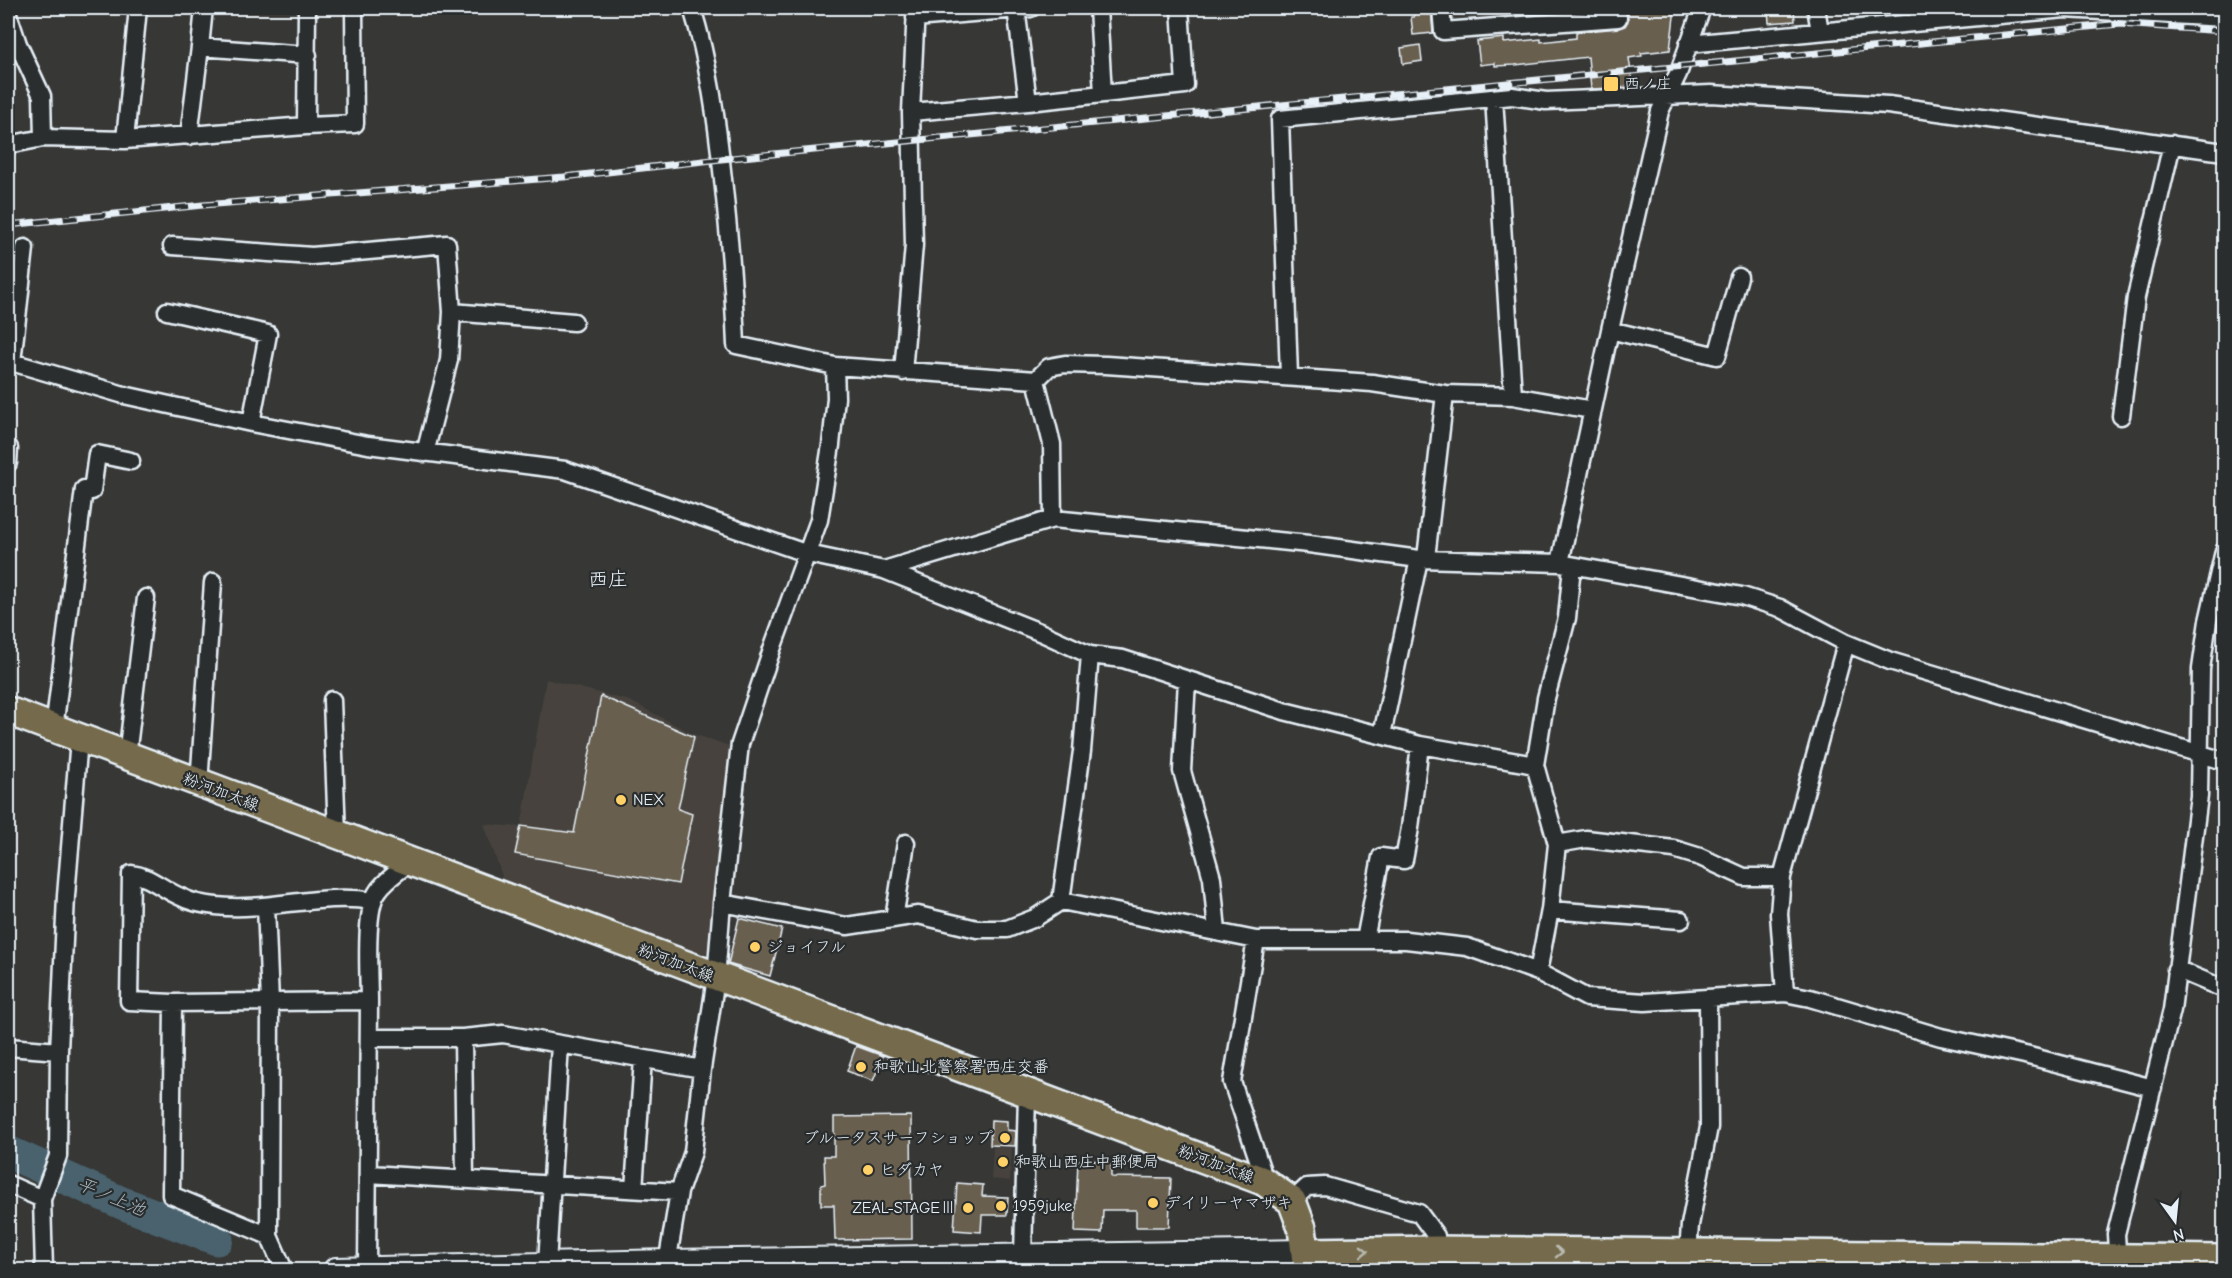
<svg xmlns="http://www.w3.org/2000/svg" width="2232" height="1278" viewBox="0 0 2232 1278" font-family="'Comic Neue','Klee One',sans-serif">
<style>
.built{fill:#46433d}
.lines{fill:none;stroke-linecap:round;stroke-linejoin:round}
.river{stroke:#48626d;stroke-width:33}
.building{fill:#695f50;stroke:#e8f1f8;stroke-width:1.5}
.street-casing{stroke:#e8f1f8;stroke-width:21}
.secondary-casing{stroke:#e8f1f8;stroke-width:28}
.primary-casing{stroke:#e8f1f8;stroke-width:32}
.street{stroke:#2a2d2e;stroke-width:16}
.secondary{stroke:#2a2d2e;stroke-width:24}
.primary{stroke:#746b4b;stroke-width:27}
.rail-casing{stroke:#e8f1f8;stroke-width:7}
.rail{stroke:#2a2d2e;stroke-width:4.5;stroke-dasharray:14;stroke-linecap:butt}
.oneway{stroke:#babbb3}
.poi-dot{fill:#ffd166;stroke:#2a2d2e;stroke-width:2}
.labels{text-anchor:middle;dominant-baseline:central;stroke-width:4.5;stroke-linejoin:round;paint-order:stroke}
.poi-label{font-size:16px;fill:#e8f1f8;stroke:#2a2d2e;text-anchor:start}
.street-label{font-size:16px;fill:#e8f1f8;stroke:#2a2d2e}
.water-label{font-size:18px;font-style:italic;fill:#a8b8c0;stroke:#2a2d2e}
.quarter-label{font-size:20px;fill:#e8f1f8;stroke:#2a2d2e}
</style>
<rect width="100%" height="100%" fill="#373735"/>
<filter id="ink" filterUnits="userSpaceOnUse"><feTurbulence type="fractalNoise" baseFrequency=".0167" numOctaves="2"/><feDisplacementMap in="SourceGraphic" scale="12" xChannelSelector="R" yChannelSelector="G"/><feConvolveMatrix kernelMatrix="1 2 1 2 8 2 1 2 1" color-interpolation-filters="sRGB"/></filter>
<g filter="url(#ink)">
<path class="built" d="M546,679L630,701L693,734L733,747L713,948L700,957L498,884L502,876L484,824L521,827Z
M993,1147L1012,1148L1010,1181L991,1179Z"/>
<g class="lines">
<path class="river" d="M8,1152L122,1203L217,1239"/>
</g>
<path class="building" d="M1413,8H1431L1433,33L1413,35L1411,17H1414Z
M1627,8H1675L1670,50L1641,53L1642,56L1629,58L1633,87L1591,89L1588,57L1515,65L1495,66V63L1480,65L1477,41L1504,38V43L1541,39V42L1576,38V32L1619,28L1625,26L1628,21Z
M1768,8H1794L1795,21L1769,23Z
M1420,45L1422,61L1403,64L1401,48Z
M601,696L694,737L678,809L692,814L678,884L515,854L521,826L574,833Z
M739,918L782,929L770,976L728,964Z
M856,1046L883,1056L873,1081L847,1071Z
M911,1116L912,1239L835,1240L834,1205H821V1185L825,1184L824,1156H834V1117Z
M991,1120L1007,1121V1130L1016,1131L1015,1146L990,1145Z
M1078,1160L1111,1161V1177L1171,1178L1169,1227H1136V1210H1103L1102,1233L1075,1232Z
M957,1183L983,1185L982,1196L1008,1197L1007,1215H982L981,1232L954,1230Z"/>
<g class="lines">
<defs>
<path id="street" d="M692,8C709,63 717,122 723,179C729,235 734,289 736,345L835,366L1036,380L1049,367L1065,364L1106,365L1372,383L1445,394L1513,396L1592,410
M1441,8L1443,31L1618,18L1616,8
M1816,8L1820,31
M1918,8L1919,22
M8,14L18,44L42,96L43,138
M915,18L1031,8
M1688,44L2065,9L2224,18
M200,47L204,8
M1103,94L1185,85L1180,8
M1494,98L1513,396
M1028,102L1103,94L1098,8
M911,112L1028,102L1016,8
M306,126L355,124L354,8
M189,136L200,47L308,55
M125,140L138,8
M8,145L43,138L125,140L306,126L307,8
M172,246L312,256L447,244L452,312L574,322
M167,311L268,334L251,423
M1610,330L1717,356L1739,277
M8,361L124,395L251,423L368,445L565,470L808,554L884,570L1042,633L1090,655L1123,659L1284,711L1420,745L1535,765
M12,362L25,248
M903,372L914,245L911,112L916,8
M1289,376L1280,119L1512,96L1546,101L1711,94L1888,105L2224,152
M2121,416L2136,297L2172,144
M425,453L449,360L452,312
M8,463L9,448
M1053,519L1309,544L1419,559L1560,563L1742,596L1780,608L1846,643L1890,661L2224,761
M1426,558L1445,394
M1560,563L1610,330L1660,111L1678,74L1702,8
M884,570L1053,519L1052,444L1036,380
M1187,680L1182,771L1212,878L1217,931
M332,700L337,835
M54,729L84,489L92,491L97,454L131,461
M1382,735L1419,559
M127,756L146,598
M199,784L213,582
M1557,844L1586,839L1674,849L1700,857L1744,877H1782
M1061,901L1082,751L1090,655
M722,903L847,926L918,915L977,929H1007L1035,918L1061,901L1256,940H1406L1467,947L1538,972L1587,998L1645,1002L1785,993L1810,998L1941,1037L2025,1055L2153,1088
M266,906L270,1002L269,1236L284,1270
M1550,910L1681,920
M894,919L906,843
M1256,940L1232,1082L1261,1168L1263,1181
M1365,940L1381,857L1404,860L1410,828L1420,745
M2176,969L2224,989
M1538,972L1550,910L1557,844L1535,765L1546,698L1567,618L1572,566
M1785,993L1779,914L1782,877L1846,643
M369,1001C369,976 364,909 378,891C385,880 399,871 409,863
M173,1003L369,1001L367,1270
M369,1038H463L465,1180
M463,1038L503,1034L560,1044L547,1265
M560,1044L702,1069L716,978L722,903L740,744L772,649L819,520L831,445L836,398L835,366
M8,1047L59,1051
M368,1174L679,1192L693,1152L702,1069
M8,1184L42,1199
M634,1189L643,1059
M1292,1201L1307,1187L1325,1186L1419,1213L1436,1236L1437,1250
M269,1236L171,1195L173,1003L129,1001L131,874C151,876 163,890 181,897C190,902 206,905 216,906C268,912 322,892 373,901
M1688,1253L1690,1225L1709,1127L1708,999
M1023,1256L1027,1093
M2118,1267L2116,1234L2172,1010L2199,796L2201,669L2208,621L2224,551
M44,1270L42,1199L58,1156L59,1051L66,896L79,739
M666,1270L679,1192"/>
<path id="secondary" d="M336,1270L668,1262L1306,1252"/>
<path id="primary" d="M8,711L1263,1181L1292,1201L1302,1228L1307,1270
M1306,1252L1437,1250L2224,1259"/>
</defs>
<use href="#street" class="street-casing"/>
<use href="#secondary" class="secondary-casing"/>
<use href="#primary" class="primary-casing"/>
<use href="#street" class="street"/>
<use href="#secondary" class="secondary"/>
<use href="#primary" class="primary"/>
<defs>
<path id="rail" d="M8,225L203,205L564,177L721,159L2119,24L2224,31"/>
</defs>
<use href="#rail" class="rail-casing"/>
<use href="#rail" class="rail"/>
</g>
<defs><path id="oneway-chevron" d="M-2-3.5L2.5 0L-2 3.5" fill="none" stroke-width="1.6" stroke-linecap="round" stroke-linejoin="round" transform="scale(1.5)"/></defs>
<g class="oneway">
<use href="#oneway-chevron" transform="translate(1364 1251) rotate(-1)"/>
<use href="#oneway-chevron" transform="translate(1559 1252) rotate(1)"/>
</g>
</g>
<g class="poi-dot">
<rect x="1603" y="76" width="16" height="16" rx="3"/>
<circle cx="621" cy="800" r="6"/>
<circle cx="755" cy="947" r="6"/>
<circle cx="861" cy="1067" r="6"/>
<circle cx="1005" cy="1138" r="6"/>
<circle cx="1003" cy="1162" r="6"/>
<circle cx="868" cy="1170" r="6"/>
<circle cx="1153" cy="1203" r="6"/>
<circle cx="1001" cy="1206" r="6"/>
<circle cx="968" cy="1208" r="6"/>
</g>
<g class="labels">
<g class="poi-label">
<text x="1624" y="84">西ノ庄</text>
<text x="633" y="800">NEX</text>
<text x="767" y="947">ジョイフル</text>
<text x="873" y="1067">和歌山北警察署西庄交番</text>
<text x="993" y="1138" text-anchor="end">ブルータスサーフショップ</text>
<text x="1015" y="1162">和歌山西庄中郵便局</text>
<text x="880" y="1170">ヒダカヤ</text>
<text x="1165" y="1203">デイリーヤマザキ</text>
<text x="1013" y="1206">1959juke</text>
<text x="956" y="1208" text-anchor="end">ZEAL-STAGEⅢ</text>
</g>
<g class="street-label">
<text transform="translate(221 792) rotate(21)">粉河加太線</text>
<text transform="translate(676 963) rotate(21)">粉河加太線</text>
<text transform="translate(1216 1164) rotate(21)">粉河加太線</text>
</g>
<g class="water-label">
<text transform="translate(111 1197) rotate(23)">平ノ上池</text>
</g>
<g class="quarter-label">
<text x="608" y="579">西庄</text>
</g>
</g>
<rect width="2232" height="1278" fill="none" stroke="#2a2d2e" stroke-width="30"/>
<rect x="15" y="15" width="2202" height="1248" fill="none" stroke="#e8f1f8" stroke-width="2" filter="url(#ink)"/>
<g transform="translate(2175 1221) rotate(165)" stroke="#2a2d2e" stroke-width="4.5" paint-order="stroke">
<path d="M0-4.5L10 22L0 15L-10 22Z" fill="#e8f1f8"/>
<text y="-9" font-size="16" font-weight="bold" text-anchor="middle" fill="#e8f1f8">N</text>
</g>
</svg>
